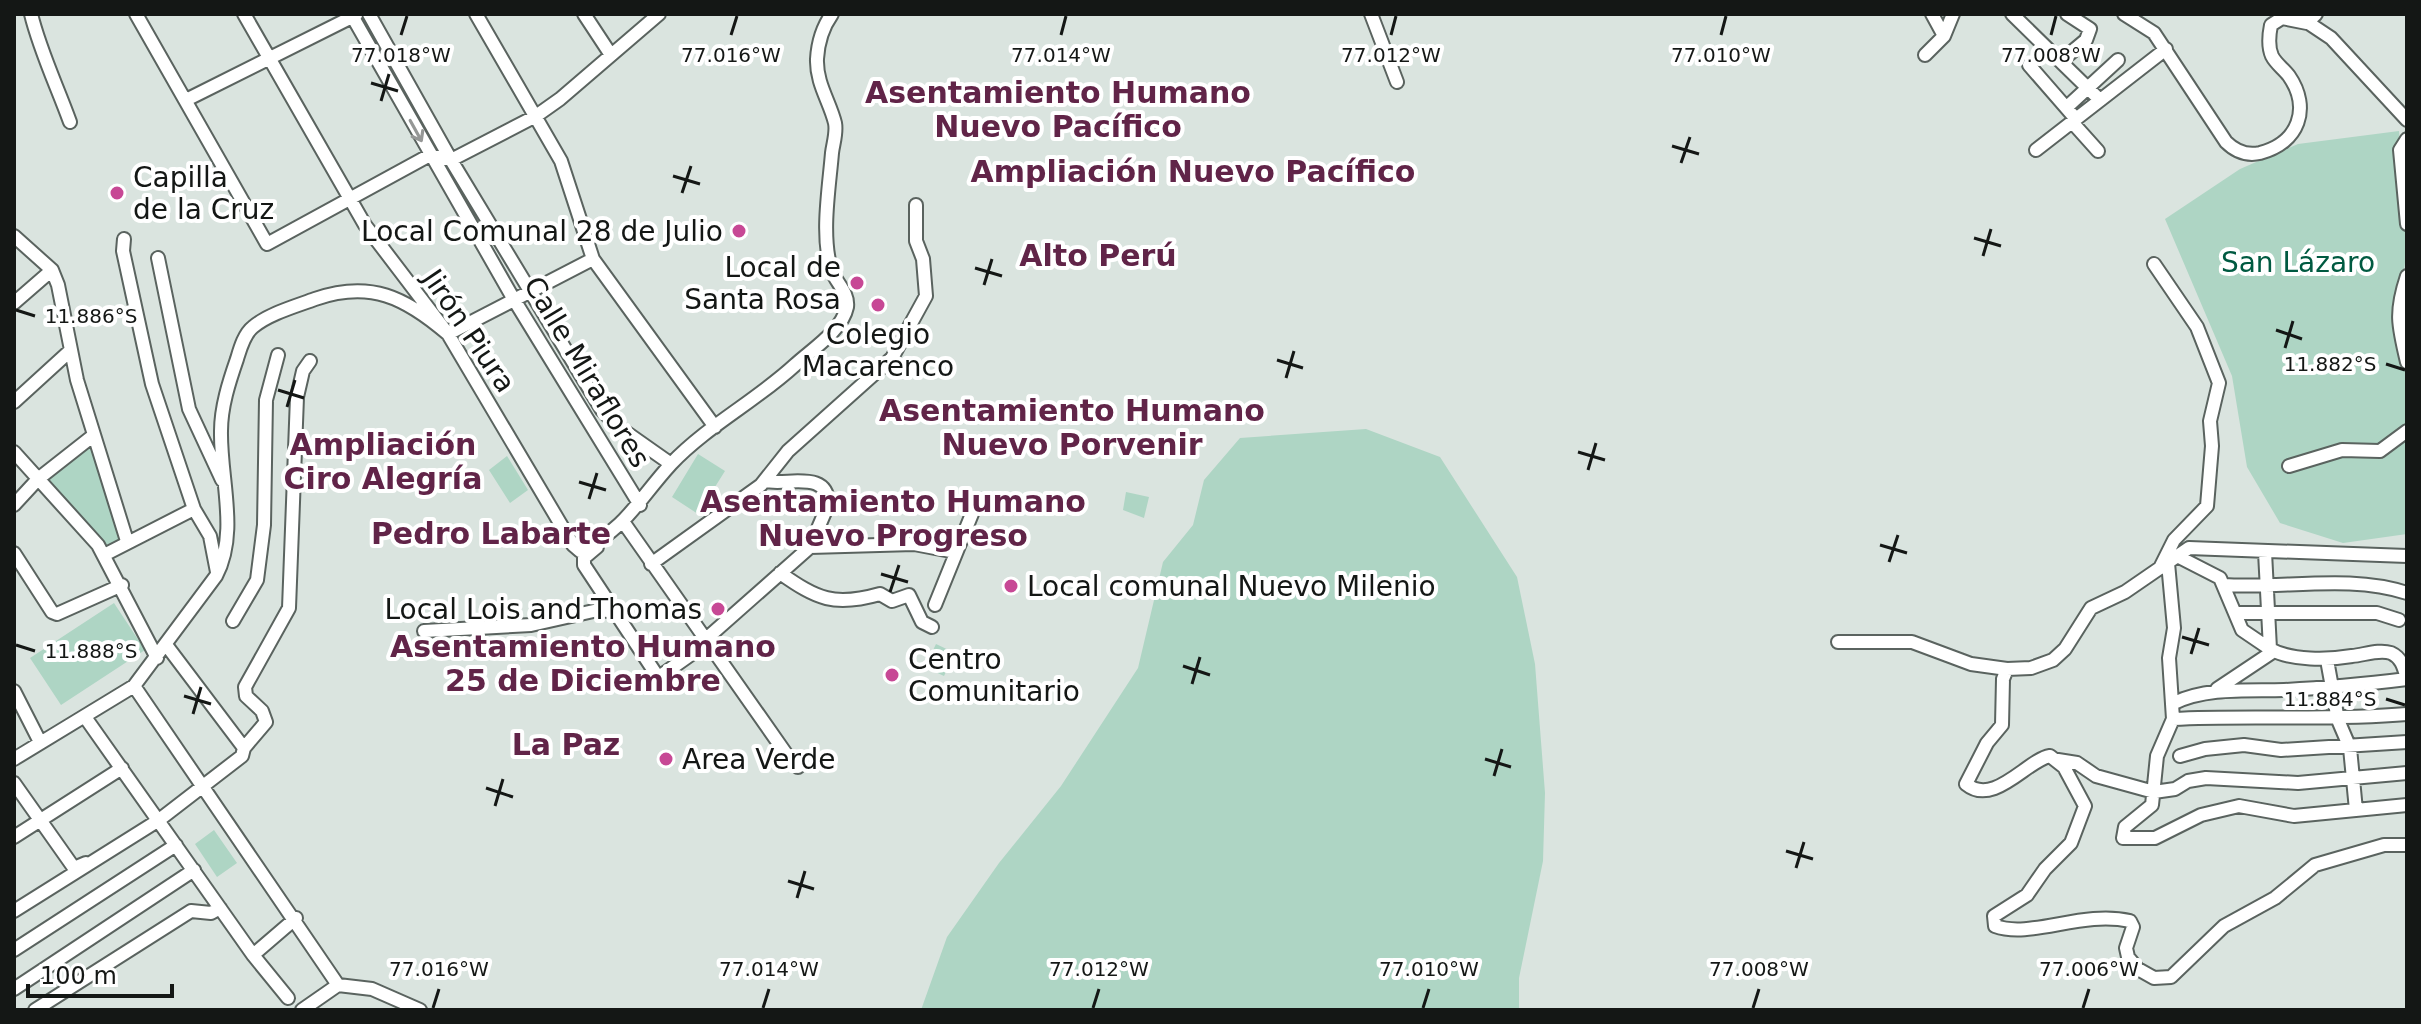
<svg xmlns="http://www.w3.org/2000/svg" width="2421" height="1024" viewBox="0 0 2421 1024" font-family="'DejaVu Sans',sans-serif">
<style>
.green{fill:#aed5c4}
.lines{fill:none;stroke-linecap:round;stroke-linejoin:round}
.minor-casing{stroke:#5a635f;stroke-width:16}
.minor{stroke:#fff;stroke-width:12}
.oneway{stroke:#959796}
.ticks{fill:none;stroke:#141715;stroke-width:3}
.poi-dot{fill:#c74895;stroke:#fff;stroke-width:3}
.labels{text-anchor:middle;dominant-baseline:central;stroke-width:8;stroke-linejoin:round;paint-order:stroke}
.poi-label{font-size:28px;fill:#141715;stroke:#fff;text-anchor:start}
.park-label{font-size:28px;fill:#005a41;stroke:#fff}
.street-label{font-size:28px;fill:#141715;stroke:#fff}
.neighbourhood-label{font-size:30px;font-weight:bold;fill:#612448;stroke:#fff}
.ticks-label{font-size:20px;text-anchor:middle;fill:#141715;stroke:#fff;stroke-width:8;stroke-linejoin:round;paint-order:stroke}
</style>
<rect width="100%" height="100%" fill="#dae4df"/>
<path class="green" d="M2399,131L2407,244L2400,309L2407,354V534L2343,543L2280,523L2247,467L2232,376L2165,219L2240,169L2298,144Z
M1366,429L1440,457L1517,577L1535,664L1545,793L1543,861L1519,978V1010H921L947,937L999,863L1061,786L1138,668L1163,562L1193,525L1204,480L1240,438Z
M92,441L123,540L106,549L45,479Z
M698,454L725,471L698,514L672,497Z
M507,456L528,490L510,503L489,470Z
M1126,492L1149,497L1144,518L1123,510Z
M114,603L145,650L61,705L30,658Z
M936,644L955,653L944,676L925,667Z
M214,830L237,863L217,877L195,844Z"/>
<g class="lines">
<defs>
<path id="minor" d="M31,14C40,51 57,86 70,122
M136,14L267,244L430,155L451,160L536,116L560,99L659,14
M244,14L365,225L448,334L573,545L580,551C627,528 638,500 671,464C707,426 756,401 795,365C811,350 842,331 847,307C849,292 835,282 831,269C821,234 829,189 832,153C833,144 837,133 835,123C830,102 816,83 817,59C818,42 822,28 832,14
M351,14L513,298L640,505
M369,14L451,160L602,410L617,426L671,464
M476,14L561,161L593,259L715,427
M584,14L611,55
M1371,14L1397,82
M1932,14L1944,36
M2012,14L2100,100
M2124,14L2154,33L2226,142C2235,151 2246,156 2260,153C2299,143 2311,108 2289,76C2284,69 2276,64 2272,56C2268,47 2269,35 2271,25L2282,18L2307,23L2316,14
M2304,20L2331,38L2407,120
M1925,55L1944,36L1953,14
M2061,61L2086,40L2090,29L2067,14
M2029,65L2076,119
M186,100L356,15
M2067,107L2118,60
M2072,122L2098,151
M2407,139L2400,150L2407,224
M2036,150L2166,49
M14,236L52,270L58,285L77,380L127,541
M124,239L123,251L152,384L194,509L210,536L217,572
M158,258L189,409L222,480
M2154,264L2197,327L2219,383L2210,421L2212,446L2207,506L2174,540L2160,568
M2407,276C2395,312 2398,325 2407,362
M14,303L52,270
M14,402L71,350
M14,452L98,545L157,658
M2289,466L2342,450L2380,451L2407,431
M14,505L38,479L94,435
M624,523L789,758L798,767
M597,547L584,558V565L664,686
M810,547L914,544L956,552
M2265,552L2270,649C2292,661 2328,660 2352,656C2364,655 2379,649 2391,653C2402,658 2404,668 2407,679
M14,553L52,612L57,614L122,585
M104,555L194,509
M2177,556L2220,578L2242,630L2270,649
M2168,563L2174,628L2169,658L2173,719L2157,756L2152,805L2125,827L2123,838H2155L2201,815L2239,806L2294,816L2407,805
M651,564L761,485L788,451L892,358L926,296L923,259L916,241V205
M780,573C817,599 834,607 880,594L892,601L909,595L922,622L932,627
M2224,585C2283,589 2350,574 2407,593
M935,605L978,499
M2236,613H2377L2399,620
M233,621L257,580L264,525L266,400L278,355
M424,631L531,625L598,610L618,612
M706,639L810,547L828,505C829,469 787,486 765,481
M1838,642H1912L1971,664L2007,669L2031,668L2053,660L2065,649L2091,608L2125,592L2189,548L2407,556
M2327,660L2338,720L2350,748L2356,810
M2007,669L2003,679L2002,725L1987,743L1966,784C1994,807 2027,760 2050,756L2064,767L2085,806L2071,843L2045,869L2027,895L1994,916L1995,926C2031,939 2082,910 2130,921L2133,927L2126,948L2128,957L2138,969L2154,978L2171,977L2224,926L2275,898L2315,865L2384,845H2407
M659,677L707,643
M134,686L338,985L372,989L420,1010
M2217,689L2274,651
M14,691L40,742
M2174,703C2207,687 2248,691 2284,690C2325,688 2366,684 2407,679
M85,717L253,955L288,998
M2173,719C2252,715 2327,721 2407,714
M244,748L266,722L262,711L246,696L245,687L289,608L297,397L303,371L310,361
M2180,756L2205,749L2244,745L2281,750L2407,742
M14,759L134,686L216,576C239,532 220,479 221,431C221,407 229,382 237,359C240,349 244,334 253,327C268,314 296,306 315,299C370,280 405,297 448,334L593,259
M2058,760L2077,763L2096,776L2154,792L2175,789L2188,781L2206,778L2298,783L2407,773
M14,783L74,868L86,863
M14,837L122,768
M14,911L159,820L242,756L244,748L167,646
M14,950L176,845
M253,955L296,918
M14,989L194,870
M35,1010L191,911L211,913L220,908
M302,1010L338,985"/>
</defs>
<use href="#minor" class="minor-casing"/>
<use href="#minor" class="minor"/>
</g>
<defs><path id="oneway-shaft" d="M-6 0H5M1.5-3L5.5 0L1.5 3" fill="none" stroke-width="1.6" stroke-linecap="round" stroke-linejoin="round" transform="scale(2)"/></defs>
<use class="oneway" href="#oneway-shaft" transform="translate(416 131) rotate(61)"/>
<path class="ticks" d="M401,35L407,16M731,35L737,16M1061,35L1066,16M1391,35L1396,16M1721,35L1726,16M2051,35L2056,16M371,83L398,91M381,101L389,74M1672,146L1699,154M1681,163L1690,137M673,176L700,184M682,193L691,166M1974,238L2001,246M1983,256L1991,229M975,268L1002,276M984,285L992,259M16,310L35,316M2276,330L2302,339M2285,348L2293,321M1277,360L1303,368M2386,364L2405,370M1286,378L1294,351M278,390L304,398M287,407L295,380M1578,452L1605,460M1588,470L1596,443M579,482L606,490M589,499L597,473M1880,545L1907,553M1889,562L1898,535M881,574L908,582M890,592L899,565M2182,637L2209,645M16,645L35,651M2191,654L2199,628M1183,666L1210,675M1192,684L1200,657M184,696L211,704M2386,699L2405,705M193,714L201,687M1485,759L1511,767M1494,776L1502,749M486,788L513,797M495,806L503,779M1786,851L1813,859M1796,868L1804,842M788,881L814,889M797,898L805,871M433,1008L439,989M763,1008L769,989M1093,1008L1099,989M1423,1008L1429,989M1753,1008L1759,989M2083,1008L2089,989"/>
<g class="poi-dot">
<circle cx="117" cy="193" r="8"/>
<circle cx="739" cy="231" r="8"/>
<circle cx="857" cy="283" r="8"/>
<circle cx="878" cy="305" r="8"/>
<circle cx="1011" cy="586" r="8"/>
<circle cx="718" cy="609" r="8"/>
<circle cx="892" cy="675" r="8"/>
<circle cx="666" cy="759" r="8"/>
</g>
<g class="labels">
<g class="poi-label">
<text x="133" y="177">Capilla<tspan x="133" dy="32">de la Cruz</tspan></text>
<text x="723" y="231" text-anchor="end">Local Comunal 28 de Julio</text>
<text x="841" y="267" text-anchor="end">Local de<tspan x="841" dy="32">Santa Rosa</tspan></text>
<text x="878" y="334" text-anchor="middle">Colegio<tspan x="878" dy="32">Macarenco</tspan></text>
<text x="1027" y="586">Local comunal Nuevo Milenio</text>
<text x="702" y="609" text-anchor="end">Local Lois and Thomas</text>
<text x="908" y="659">Centro<tspan x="908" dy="32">Comunitario</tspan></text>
<text x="682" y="759">Area Verde</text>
</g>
<g class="park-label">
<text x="2298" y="262">San Lázaro</text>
</g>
<g class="street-label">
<text transform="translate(469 331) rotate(56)">Jirón Piura</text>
<text transform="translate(587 372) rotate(59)">Calle Miraflores</text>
</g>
<g class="neighbourhood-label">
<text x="1058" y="92">Asentamiento Humano<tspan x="1058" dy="34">Nuevo Pacífico</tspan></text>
<text x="1193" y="171">Ampliación Nuevo Pacífico</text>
<text x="1098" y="255">Alto Perú</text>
<text x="1072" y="410">Asentamiento Humano<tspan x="1072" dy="34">Nuevo Porvenir</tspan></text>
<text x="383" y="444">Ampliación<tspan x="383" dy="34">Ciro Alegría</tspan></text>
<text x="893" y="501">Asentamiento Humano<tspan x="893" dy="34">Nuevo Progreso</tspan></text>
<text x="491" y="533">Pedro Labarte</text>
<text x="583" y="646">Asentamiento Humano<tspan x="583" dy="34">25 de Diciembre</tspan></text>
<text x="566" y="744">La Paz</text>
</g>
</g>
<g class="ticks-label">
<text x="401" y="62">77.018°W</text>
<text x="731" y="62">77.016°W</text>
<text x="1061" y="62">77.014°W</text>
<text x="1391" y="62">77.012°W</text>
<text x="1721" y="62">77.010°W</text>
<text x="2051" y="62">77.008°W</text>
<text x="91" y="323">11.886°S</text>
<text x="2330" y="371">11.882°S</text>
<text x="91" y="658">11.888°S</text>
<text x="2330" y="706">11.884°S</text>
<text x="439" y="976">77.016°W</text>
<text x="769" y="976">77.014°W</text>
<text x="1099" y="976">77.012°W</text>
<text x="1429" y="976">77.010°W</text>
<text x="1759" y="976">77.008°W</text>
<text x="2089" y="976">77.006°W</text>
</g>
<rect width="2421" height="1024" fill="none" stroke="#141715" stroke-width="32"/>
<path d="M28 984v12h144v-12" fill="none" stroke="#141715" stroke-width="4"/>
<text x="40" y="984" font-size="24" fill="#141715" stroke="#ffffff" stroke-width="6" paint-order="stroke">100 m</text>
</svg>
